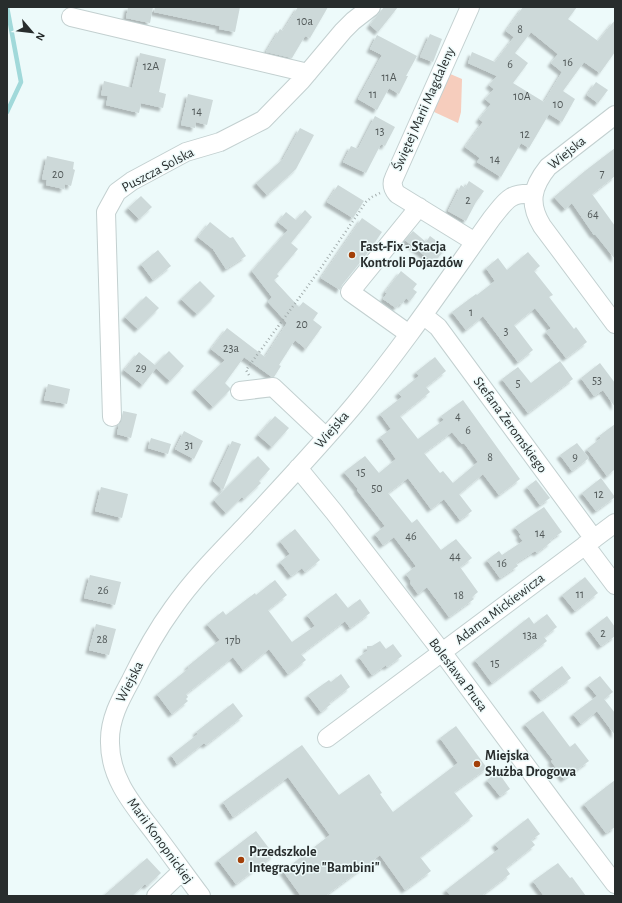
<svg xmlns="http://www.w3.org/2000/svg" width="622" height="903" viewBox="0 0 622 903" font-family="'Alegreya Sans',sans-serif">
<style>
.green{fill:#f6cdbd}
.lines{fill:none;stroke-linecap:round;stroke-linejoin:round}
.stream{stroke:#a1d9da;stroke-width:4.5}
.building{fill:#cdd9d9;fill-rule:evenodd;filter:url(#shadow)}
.minor-casing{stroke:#c3d0d0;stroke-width:20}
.path{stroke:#a3adad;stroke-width:2.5;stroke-dasharray:1 3;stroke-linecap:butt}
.minor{stroke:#fff;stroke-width:18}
.poi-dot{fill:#a34009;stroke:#edfafa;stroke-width:1.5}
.labels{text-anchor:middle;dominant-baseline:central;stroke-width:3;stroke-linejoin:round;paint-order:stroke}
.number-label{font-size:12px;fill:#515858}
.street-label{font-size:14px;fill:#282d2d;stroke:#edfafa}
.poi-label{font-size:14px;font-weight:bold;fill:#282d2d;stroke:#edfafa;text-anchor:start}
</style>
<defs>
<filter id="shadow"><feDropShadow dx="-3.5" dy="3.5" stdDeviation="1" flood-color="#0004"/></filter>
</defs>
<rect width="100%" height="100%" fill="#edfafa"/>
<path class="green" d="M448,73L462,79L461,112L458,123L432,111Z"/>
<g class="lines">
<path class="stream" d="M7,112L21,82L7,7"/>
</g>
<path class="building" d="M128,7H153L150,23L126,18Z
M155,7H240L235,32L219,29L220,26L154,12Z
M298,7H328L310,38L305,36L292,58L266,52L280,29L283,31Z
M384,7H398L378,32L370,25Z
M523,7H577L568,19L598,41L615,20V52L600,73L584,62L563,91L575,99L562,122L549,114L529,148L521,143L501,177L477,162L480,158L465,147L483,122L479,119L491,104L485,99L494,89L489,85L497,76L468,63L472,52L495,62L514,37L506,31ZM531,32L558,54L551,63L562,72L544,102L513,83L528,63L515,53Z
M430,34L442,39L433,62L420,57Z
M377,35L417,56L406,76H408L399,94L389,88L377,110L358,99L382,55L370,49Z
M140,53L166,59L159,92L166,94L163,108L141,103L139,113L106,105L108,96L101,95L104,81L132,88Z
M596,82L608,90L598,103L587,95Z
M188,94L213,100L207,125L196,122L195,128L181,125Z
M375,116L395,127L385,146L381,144L366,173L343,162L351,146L358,149Z
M300,128L314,135L296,169L267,195L256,183L283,159Z
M615,148V176L592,194L615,226V259L595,234L594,235L572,203L565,209L554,197L585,171Z
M47,156L74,162L73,169L75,170L71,186L65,184L64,189L46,185L47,180L42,179Z
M469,181L484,191L476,202L466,221L448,211L461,185L465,188Z
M338,185L364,201L353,218L327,202Z
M141,196L152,207L139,219L128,208Z
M305,210L312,217L291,243L298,249L277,274L279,276L274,280L299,307L303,302L318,313L313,320L322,327L306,349L295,340L279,365L281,366L274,377H272L244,357L225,383L230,388V390L213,407L195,389L225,360L211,349L227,328L265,357L287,323L268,302L272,297L252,271L288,230L278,222L286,212L296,220Z
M362,218L382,232L366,255L342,285L340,290L321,278Z
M210,222L230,238L233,237L246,256L226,269L213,249L198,237Z
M413,231L426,242L430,236L446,248L434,263L405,240Z
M158,250L171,266L153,280L141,264Z
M528,252L540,266L534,271L553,295L549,297L574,329L576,327L587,342L566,358L546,332L551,328L535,308L514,325L533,350L518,362L483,316L466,330L452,312L476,294L477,295L495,281L486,268L498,258L507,270Z
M401,271L417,284L413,289L417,292L410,301L406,298L402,304L400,303L396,308L383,299L387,293L385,292Z
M200,281L215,296L197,314L181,299Z
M146,296L159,308L138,329L125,317Z
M169,351L184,366L170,381L156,368L143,385L124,370L139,352L155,365Z
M435,357L446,371L426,387L430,392L400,416L418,439L444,420L441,416L463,400L520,479L499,495L483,474L459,494L472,511L460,520L444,499L431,509L408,478L388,493L412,523L417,519L441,550L456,539L472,558L460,567L478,592L472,597L474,599L449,617L427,587L418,594L410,583L411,581L406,574L416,566L394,537L383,545L375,534L385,526L357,490L358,489L344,472L365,456L379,473L396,459L380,437L391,429L380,414L402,397L398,393L419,376L416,372ZM452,432L462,444L464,443L478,462L453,483L443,471L440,473L424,453Z
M560,361L573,379L528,413L502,379L518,367L531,383Z
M600,363L615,383V407L603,390L594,396L581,378Z
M48,384L70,389L67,404L44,400Z
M123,411L137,414L131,438L117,434L119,424L121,422Z
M275,416L289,428L272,447L258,435Z
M615,424V469L607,476L587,449L601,438L599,436Z
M184,431L203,441L194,459L175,449Z
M151,438L171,444L168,454L148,448Z
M232,441L241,444L223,490L213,481Z
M577,443L589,458L572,471L560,455Z
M258,456L270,469L259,481L261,483L244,499L242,497L226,513L214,500Z
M601,478L615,497L596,511L582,493Z
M536,480L550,498L540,505L527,487Z
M101,487L128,494L122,518L95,511Z
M544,507L562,532L550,540L551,542L537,553L535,551L516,563L518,566L500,578L487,560L499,551L502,555L523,541L519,536L521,535L515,527Z
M295,529L320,560L305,572L302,568L291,576L280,562L290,554L280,541Z
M90,575L121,582L115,605L84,598Z
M585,577L598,593L575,611L562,595Z
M275,580L287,595L268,610L292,642L315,626L307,615L336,593L348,608L360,599L370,613L350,628L345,621L301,654L306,660L288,674L269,649L243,670L233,657L186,694L188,697L186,699L188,701L172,714L157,694L189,668L188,666L220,640L207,624L223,611L226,615L255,593L256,595Z
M547,614L557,627L544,637L547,641L492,683L475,660L529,617L534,624Z
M607,616L615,627V636L601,646L589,630Z
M96,624L116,629L109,655L89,650Z
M380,641L386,649L393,644L402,656L387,667L386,665L372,675L359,657L367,651V646H372Z
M562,666L571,678L541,700L532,689Z
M341,674L350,687L329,703L331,704L321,712L308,695L329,680L331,682Z
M600,676L613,692L604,699L615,713V735L597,711L581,724L573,714L597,696L588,685Z
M233,703L243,716L206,745L204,743L177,764L171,755L198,734L196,732Z
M543,711L570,747L575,743L589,761L564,779L551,761L553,760L525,724Z
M456,726L487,768L454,792L473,816L420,857L431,871L405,890L380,855L325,896H301L283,871L330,835L288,777L233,817L223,802L302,745L339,795L369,774L382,793L380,794L393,812L458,763L440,738Z
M498,772L510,789L500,796L487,780Z
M615,780V827L606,833L584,804Z
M528,818L540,834L531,840L535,845L506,868L510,874L481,896H451L446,890L499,849L495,844Z
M256,831L274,855L236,884L218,860Z
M147,858L161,873L147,886L145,884L132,896H103Z
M558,863L570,878L572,877L586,896H544L533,881Z"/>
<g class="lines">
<defs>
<path id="minor" d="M470,7L394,178C391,184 393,189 397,194L475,242
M71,17L308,73
M615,115L548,167C532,187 528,203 542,226L615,324
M423,315L438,327L594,539
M409,334L350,292L419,207
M240,391L273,387L326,437
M112,417L106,212L117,192L132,181L186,152L220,142L263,120L301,81L343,31L353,21L371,7
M298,468L334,512L442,652L556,806L615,884
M585,545L615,585
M327,738L615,523
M156,896L182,871
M201,896C186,876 171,855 156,835C135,807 110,780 110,743C109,720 120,700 131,680C143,655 157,630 173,608C194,578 220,552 245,526C282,486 320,446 355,404C404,345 447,281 492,218C506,201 509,192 534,194"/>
</defs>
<use href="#minor" class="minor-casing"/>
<path class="path" d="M249,375L246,370L316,275L366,202L372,197L380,193"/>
<use href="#minor" class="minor"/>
</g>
<g class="poi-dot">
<circle cx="352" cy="255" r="4"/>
<circle cx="477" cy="764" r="4"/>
<circle cx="241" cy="860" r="4"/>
</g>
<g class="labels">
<g class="number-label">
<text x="305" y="21">10a</text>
<text x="520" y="29">8</text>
<text x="568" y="62">16</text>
<text x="510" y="64">6</text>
<text x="151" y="66">12A</text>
<text x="389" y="77">11A</text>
<text x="373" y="94">11</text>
<text x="522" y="96">10A</text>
<text x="558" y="104">10</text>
<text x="197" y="111">14</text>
<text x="380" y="131">13</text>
<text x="525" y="134">12</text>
<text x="495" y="159">14</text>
<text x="602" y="173">7</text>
<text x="58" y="174">20</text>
<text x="468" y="200">2</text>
<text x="593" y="214">64</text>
<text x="471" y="312">1</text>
<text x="302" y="324">20</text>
<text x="506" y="331">3</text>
<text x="231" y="348">23a</text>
<text x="141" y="368">29</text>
<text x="597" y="380">53</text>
<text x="518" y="383">5</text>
<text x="458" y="416">4</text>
<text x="468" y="430">6</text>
<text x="189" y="445">31</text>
<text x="490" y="457">8</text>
<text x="575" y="457">9</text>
<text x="361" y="472">15</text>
<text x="377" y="488">50</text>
<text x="599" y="494">12</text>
<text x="540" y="533">14</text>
<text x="411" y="536">46</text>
<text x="455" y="556">44</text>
<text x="502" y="563">16</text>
<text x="103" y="590">26</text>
<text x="580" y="594">11</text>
<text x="459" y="595">18</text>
<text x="603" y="633">2</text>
<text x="530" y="635">13a</text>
<text x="102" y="639">28</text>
<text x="233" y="640">17b</text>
<text x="495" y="663">15</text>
</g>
<g class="street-label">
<text transform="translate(424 109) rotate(-66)">Świętej Marii Magdaleny</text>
<text transform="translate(567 153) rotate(-39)">Wiejska</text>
<text transform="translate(158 170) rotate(-28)">Puszcza Solska</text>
<text transform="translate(510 425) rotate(54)">Stefana Żeromskiego</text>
<text transform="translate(332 430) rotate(-49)">Wiejska</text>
<text transform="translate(500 609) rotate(-37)">Adama Mickiewicza</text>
<text transform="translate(458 675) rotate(53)">Bolesława Prusa</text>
<text transform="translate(130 682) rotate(-63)">Wiejska</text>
<text transform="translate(160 841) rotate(54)">Marii Konopnickiej</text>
</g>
<g class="poi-label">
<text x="360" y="247">Fast-Fix - Stacja<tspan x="360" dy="16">Kontroli Pojazdów</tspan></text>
<text x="485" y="756">Miejska<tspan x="485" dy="16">Służba Drogowa</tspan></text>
<text x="249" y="852">Przedszkole<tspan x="249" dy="16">Integracyjne "Bambini"</tspan></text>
</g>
</g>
<rect width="622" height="903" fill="none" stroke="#282d2d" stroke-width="16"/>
<g transform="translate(32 32) rotate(118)" stroke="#edfafa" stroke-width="3" paint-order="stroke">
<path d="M0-3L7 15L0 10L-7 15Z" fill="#282d2d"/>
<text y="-6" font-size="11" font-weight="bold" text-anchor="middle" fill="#282d2d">N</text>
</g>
</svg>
